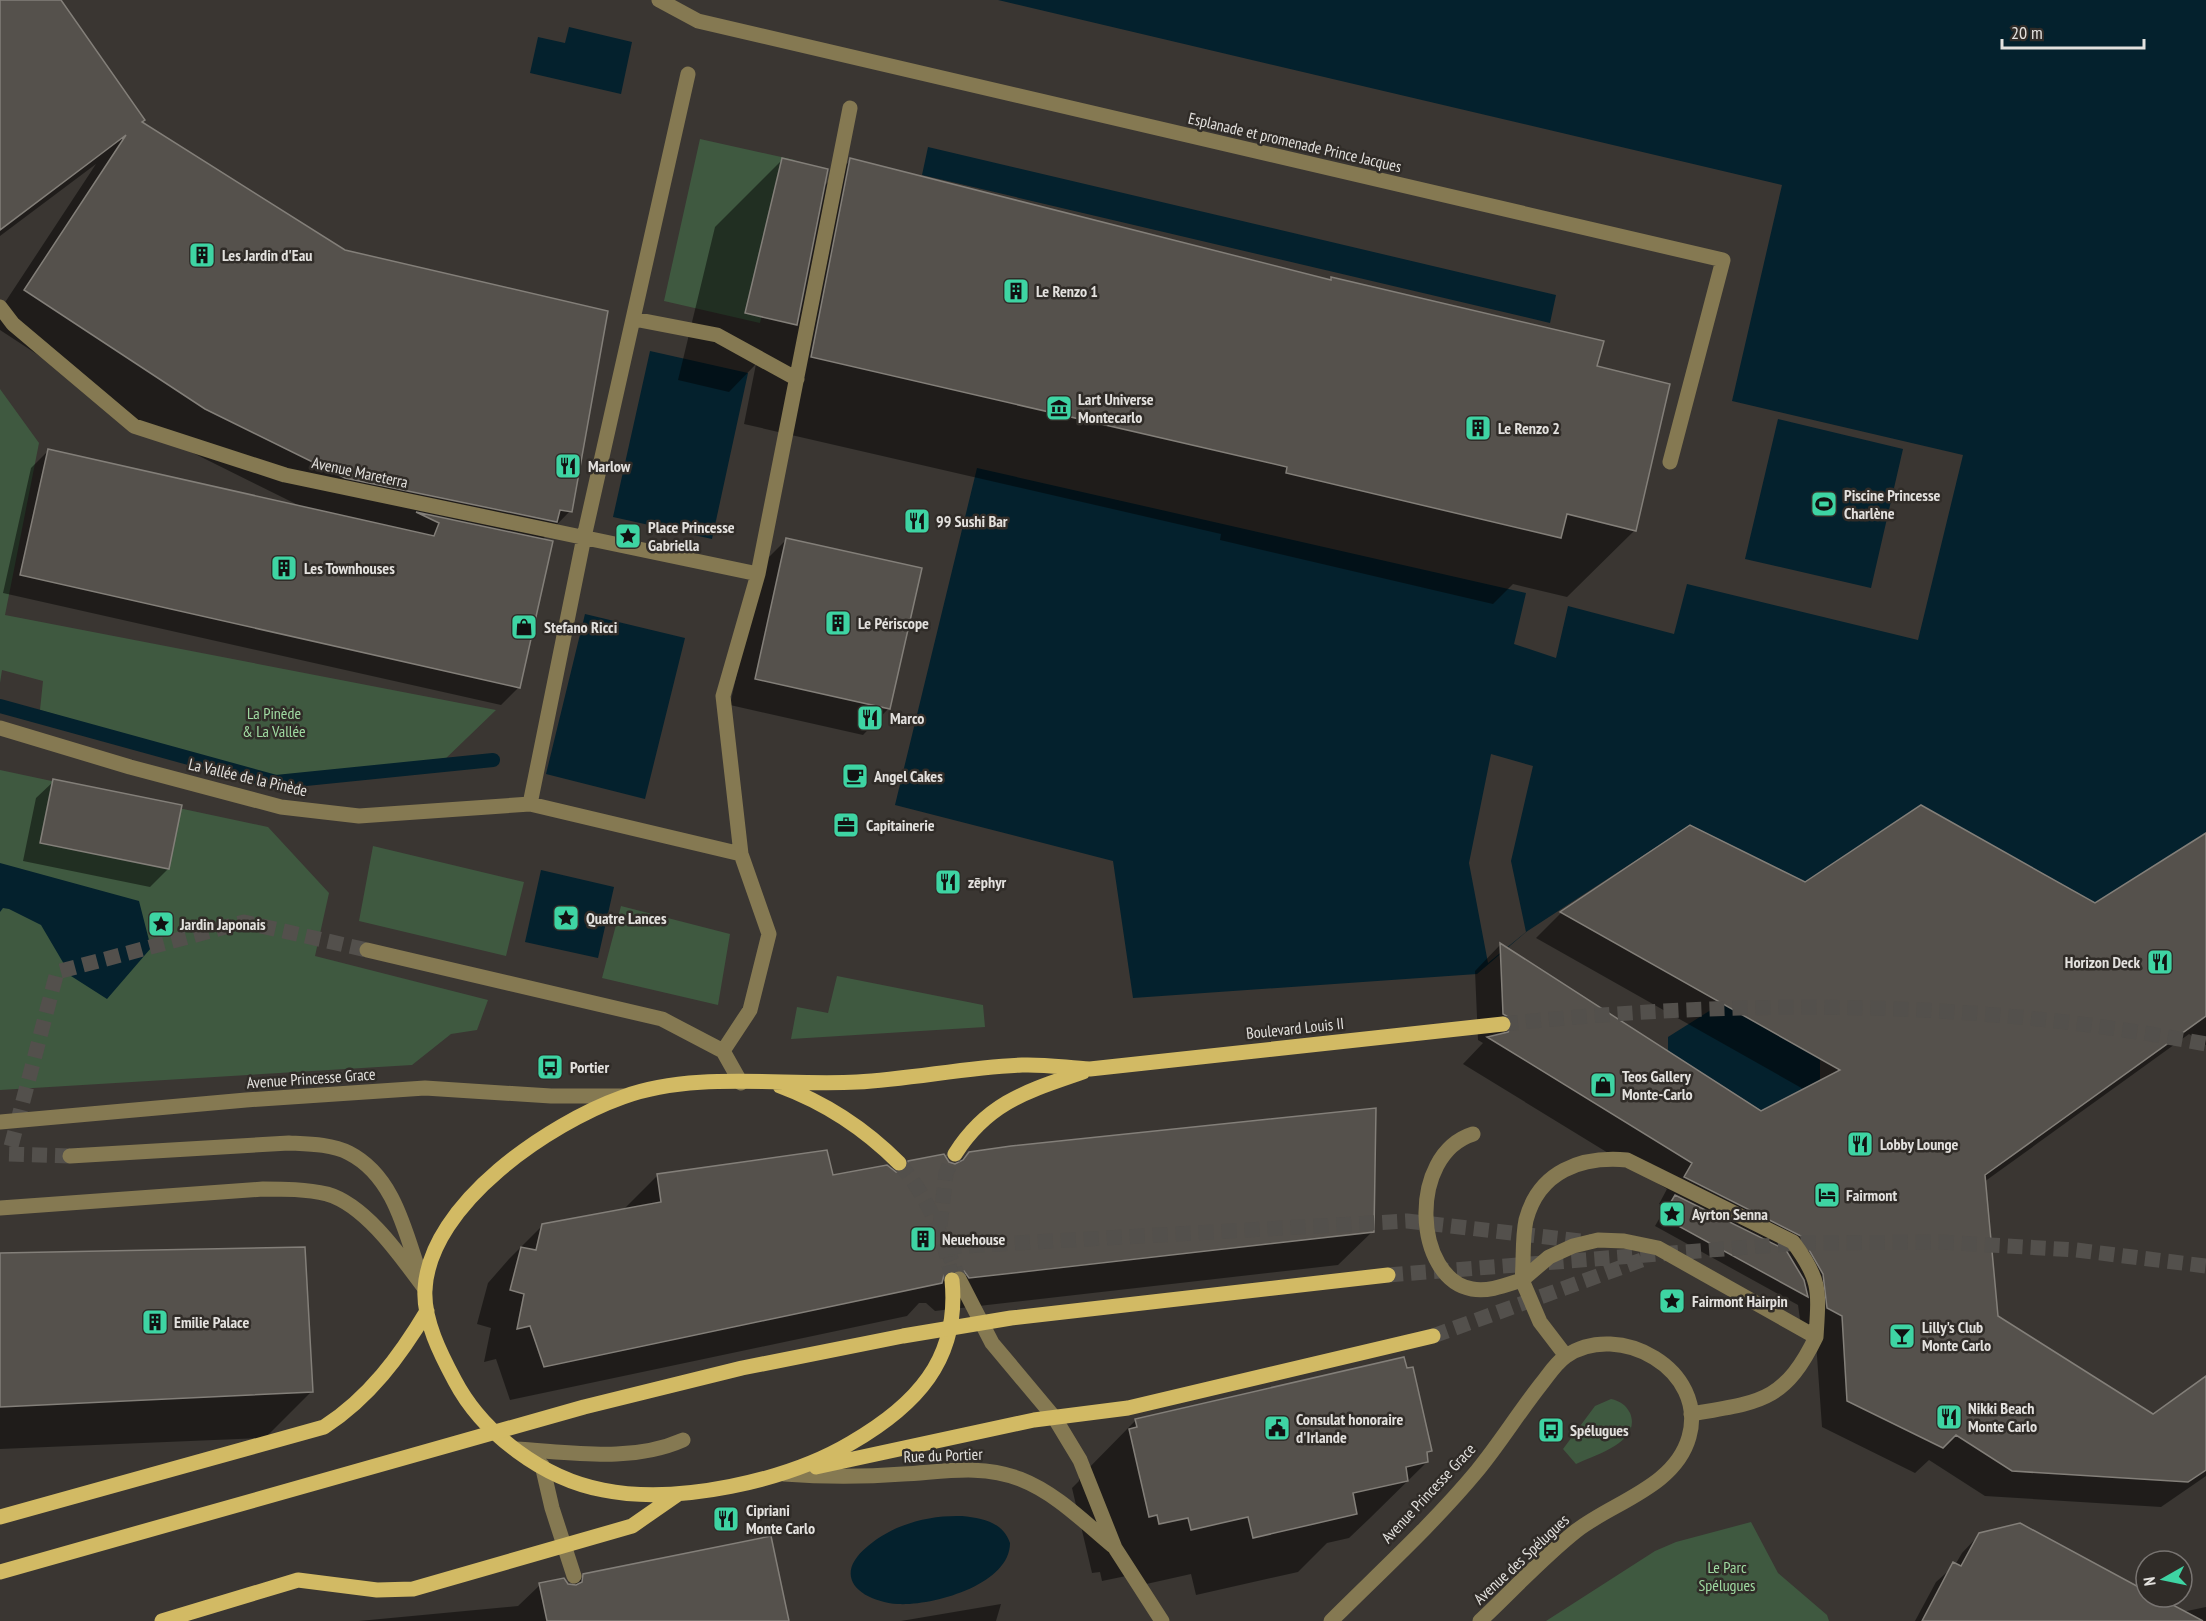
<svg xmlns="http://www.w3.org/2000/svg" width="2206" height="1621" viewBox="0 0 2206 1621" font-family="'PT Sans Narrow',sans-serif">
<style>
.green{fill:#3f5940}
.water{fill:#04212d}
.pier{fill:#3a3632}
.shadow{fill:#0007}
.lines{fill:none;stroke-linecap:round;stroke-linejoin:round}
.stream{stroke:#04212d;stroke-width:14}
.building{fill:#55514c;stroke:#837f79;stroke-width:1.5}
.minor-tunnel{stroke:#53504c;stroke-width:15;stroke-dasharray:15 8;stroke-linecap:butt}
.major-tunnel{stroke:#53504c;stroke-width:15;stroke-dasharray:15 8;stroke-linecap:butt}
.minor{stroke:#857952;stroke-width:15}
.major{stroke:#d2ba64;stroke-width:15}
.major-bridge{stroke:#d2ba64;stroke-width:15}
.labels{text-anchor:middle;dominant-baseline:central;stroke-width:5;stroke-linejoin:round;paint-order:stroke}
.street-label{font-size:16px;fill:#e3e1de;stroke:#302c28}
.poi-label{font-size:16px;font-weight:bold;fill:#e3e1de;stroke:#302c28;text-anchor:start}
.park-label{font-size:16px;fill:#a0dba2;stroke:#302c28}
</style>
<rect width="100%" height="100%" fill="#3a3632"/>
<path class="green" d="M700,139L795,160L760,323L664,301Z
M0,389L39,443L5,615L496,710L441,763L275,779L40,710L43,681L2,670L0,683Z
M0,770L268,827L329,893L315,956L488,1000L477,1030L451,1034L412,1065L0,1090Z
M373,846L524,882L506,956L359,921Z
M621,906L730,934L718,1005L602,978Z
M837,976L983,1005L985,1027L791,1039L797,1007L828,1013Z
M1611,1399C1620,1401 1626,1405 1630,1413C1642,1442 1595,1455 1576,1464L1563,1449L1595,1406Z
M1751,1522L1778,1573L1827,1615L1829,1621H1546L1655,1551L1676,1542Z"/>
<path class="water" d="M998,0H2206V833L2095,903L1921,805L1805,882L1690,825L1526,932L1477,974L1133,998L1113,861L895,805L977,468L1526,593L1514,644L1556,658L1568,606L1674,634L1687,584L1918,640L1963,455L1732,401L1782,185Z
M569,27L632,42L621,94L530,73L538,37L565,43Z
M928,147L1556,295L1550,323L922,175Z
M650,351L748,373L712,539L613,517Z
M1778,419L1903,449L1871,588L1745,559Z
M585,614L685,638L645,799L546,774Z
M0,863L139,901L151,948L107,999L71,976L41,925L9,909L3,908L0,912Z
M541,870L614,887L598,958L525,942Z
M1722,1003L1820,1059V1084L1762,1111L1668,1051V1037Z
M962,1516C982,1518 1003,1522 1010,1543C1010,1585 932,1606 898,1604C861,1601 830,1577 868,1546C894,1524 929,1515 962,1516Z"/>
<path class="pier" d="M1491,754L1533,766L1511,861L1526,932L1488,963L1469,863Z"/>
<path class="shadow" d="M0,0H59L140,123L570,511L542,540L519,687L501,705L3,593L31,468L49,450L300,506L171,442L0,330V310L96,164L0,236Z
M782,160L823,187L851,160L1329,282L1332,278L1595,368L1635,530L1567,597L1513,584L1493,604L1220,540L1221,534L744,424L756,364L729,392L678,380L715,227Z
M786,540L889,708L863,735L730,705L760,566Z
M54,781L168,869L150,887L23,861L36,798Z
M1690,827L1805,884L2095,905L2206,835V1045L2189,1034L1984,1182L1996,1317L2153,1416L2206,1378V1476L2161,1507L1985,1496L1929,1460L1915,1473L1822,1427L1816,1342L1802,1334L1798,1305L1655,1226L1666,1207L1659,1204L1667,1189L1463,1064L1483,1043L1478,1040L1475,971L1500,945L1761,1113L1805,1090L1536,938L1561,913Z
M969,1153L1373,1231L1338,1265L935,1311L926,1303H919L907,1316L510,1400L496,1359L484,1362L491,1328L477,1324L488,1283L509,1259L543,1225L623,1210L657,1176L832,1177L898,1174L909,1162L948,1163L955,1165Z
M0,1254L311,1392L265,1438L0,1449Z
M1136,1420L1430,1450L1425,1455L1427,1462L1369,1519L1349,1538L1327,1543L1298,1572L1196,1595L1191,1574L1133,1587L1131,1575L1102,1581L1100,1572L1092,1573L1072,1488L1079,1481V1478Z
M1980,1534L2146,1592V1597H2154L2182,1612L2206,1607V1621H1915L1936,1582L1955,1565L1962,1553Z
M584,1575L773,1621H359L518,1606L540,1585L573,1586Z
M1001,1604L996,1621H901Z"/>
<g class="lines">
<path class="stream" d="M0,706L276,782L493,760"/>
</g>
<path class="building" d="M0,0H61L145,120L142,122L345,250L608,311L572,512L560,510L557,522L345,478L205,409L24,290L126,135L0,230Z
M782,158L828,169L797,325L745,313Z
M850,158L1331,280V277L1604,341L1597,366L1670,384L1636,531L1567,514L1561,538L1286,473L1287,467L811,357Z
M48,449L434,536L439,523L416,512L553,541L520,688L20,575Z
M786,538L922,568L890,709L755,679Z
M53,779L182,805L169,869L40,843Z
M1921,805L2095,903L2206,833V1016L1985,1175L1998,1316L2153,1414L2206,1376V1470L2188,1482L2012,1471L1956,1435L1943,1448L1847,1401L1842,1316L1827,1308L1823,1274L1801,1236L1684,1177L1692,1163L1487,1037L1508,1032L1513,1024L1510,1018L1503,1014L1500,943L1761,1111L1840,1070L1560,912L1690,825L1805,882Z
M1376,1108L1374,1232L969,1278L964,1271L951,1270L944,1275L942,1283L544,1367L530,1326L517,1329L524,1294L510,1290L521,1247L536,1250L542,1224L661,1202L657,1174L827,1150L833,1175L887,1165L896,1172H901L906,1169L908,1161L944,1154L949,1162L955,1164L963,1160L969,1152L1011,1146Z
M1675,1195L1786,1250L1804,1280L1808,1297L1662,1217Z
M305,1247L313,1392L0,1407V1253Z
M1404,1357L1407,1368L1413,1367L1432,1451L1427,1452L1428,1462L1406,1467L1408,1481L1353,1493L1357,1514L1253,1538L1248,1517L1191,1530L1188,1518L1159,1524L1157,1515L1149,1517L1129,1429L1137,1427L1135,1419Z
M2020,1523L2146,1591V1597H2158L2203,1621H1922L1953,1562L1961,1566L1979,1533Z
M771,1536L789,1621H547L539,1583L564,1578L568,1584L576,1585L582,1582L583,1574Z"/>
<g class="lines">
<path class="minor-tunnel" d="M70,1156L9,1154L57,972L244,922L367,950
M946,1247L959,1279"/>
<path class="major-tunnel" d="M1503,1024C1738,999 1974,999 2206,1044
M899,1163C929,1199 944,1235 952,1280
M940,1226L946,1173L955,1154
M946,1247L1407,1221L1590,1242
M1388,1275L1801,1243L1939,1242L2076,1250L2206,1266
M1433,1336L1647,1258"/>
<path class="minor" d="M659,0L698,21L1723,260L1670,462
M0,307L13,324L134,426L285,475L758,574
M634,319L717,335L797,379
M0,728L130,767L281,807L359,816L530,804L741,854
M530,804L584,537L688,74
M367,950L662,1019L723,1051L741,1083
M723,1051L750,1010L769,934L741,854L723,696L758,574L850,108
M0,1122L246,1100L425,1088L551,1096H624
M1473,1134C1407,1155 1414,1279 1472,1289C1489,1292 1506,1285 1522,1280C1524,1261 1522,1239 1526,1220C1539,1171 1581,1156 1627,1160L1793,1242C1821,1280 1819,1290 1816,1337
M70,1156L289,1143C309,1144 331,1144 349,1153C394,1176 405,1231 420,1275
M0,1208L263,1189C284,1189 306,1189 327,1194C366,1205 402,1258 425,1289
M959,1279L992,1343L1054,1417L1080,1460L1115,1548L1162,1621
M1566,1356L1540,1322L1522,1280L1549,1257L1573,1246L1598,1240L1624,1241L1658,1248L1816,1337C1784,1403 1759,1402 1691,1414
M515,1449C571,1452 631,1463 683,1440
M542,1465L552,1508L574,1576
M784,1474C824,1477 863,1477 903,1474C943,1472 981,1464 1020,1479C1056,1493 1084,1522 1113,1546
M1331,1621C1380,1572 1433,1524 1477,1471C1500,1443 1519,1412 1542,1383C1549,1374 1556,1363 1566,1356C1619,1320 1708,1370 1689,1437C1675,1487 1613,1502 1576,1531C1542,1558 1512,1591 1480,1621"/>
<path class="major" d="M780,1086C826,1103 864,1128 899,1163
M955,1154C988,1102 1028,1091 1083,1072
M952,1280C960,1360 915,1406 851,1443C787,1481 677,1505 603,1490C544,1479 483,1434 455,1381C441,1355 423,1320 425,1289C430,1203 550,1123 623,1097C693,1071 783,1086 857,1082C912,1079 967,1067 1022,1065C1045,1064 1068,1068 1090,1069L1503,1024
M816,1467L1034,1420L1128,1408L1433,1336
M0,1517L324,1427C369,1398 400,1356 427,1311
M162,1621L298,1580L377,1590L413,1589L632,1526L678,1494"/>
<path class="major-bridge" d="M0,1572L584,1407L742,1368L903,1336L1011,1318L1388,1275"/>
</g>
<defs>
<symbol id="building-square" viewBox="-11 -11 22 22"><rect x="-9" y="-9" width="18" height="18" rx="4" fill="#3ed4a3" stroke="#302c28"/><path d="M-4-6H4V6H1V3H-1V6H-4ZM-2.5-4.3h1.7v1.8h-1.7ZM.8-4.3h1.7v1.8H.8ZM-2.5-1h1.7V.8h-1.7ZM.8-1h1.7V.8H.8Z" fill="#111"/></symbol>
<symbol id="museum-square" viewBox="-11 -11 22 22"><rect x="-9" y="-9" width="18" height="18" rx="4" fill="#3ed4a3" stroke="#302c28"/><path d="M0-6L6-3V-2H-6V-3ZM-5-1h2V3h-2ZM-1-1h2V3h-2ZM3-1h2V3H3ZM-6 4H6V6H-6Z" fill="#111"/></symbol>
<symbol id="restaurant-square" viewBox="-11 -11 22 22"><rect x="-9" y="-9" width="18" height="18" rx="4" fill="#3ed4a3" stroke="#302c28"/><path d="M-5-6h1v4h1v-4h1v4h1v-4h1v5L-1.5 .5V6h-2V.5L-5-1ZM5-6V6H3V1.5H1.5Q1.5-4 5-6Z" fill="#111"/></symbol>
<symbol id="stadium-square" viewBox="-11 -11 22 22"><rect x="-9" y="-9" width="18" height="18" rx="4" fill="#3ed4a3" stroke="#302c28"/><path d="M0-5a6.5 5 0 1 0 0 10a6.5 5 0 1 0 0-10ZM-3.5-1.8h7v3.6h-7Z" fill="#111"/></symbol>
<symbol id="sight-square" viewBox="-11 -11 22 22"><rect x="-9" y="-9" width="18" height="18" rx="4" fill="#3ed4a3" stroke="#302c28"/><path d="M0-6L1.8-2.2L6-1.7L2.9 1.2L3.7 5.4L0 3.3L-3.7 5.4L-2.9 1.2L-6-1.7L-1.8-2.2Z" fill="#111"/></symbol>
<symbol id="shop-square" viewBox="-11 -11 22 22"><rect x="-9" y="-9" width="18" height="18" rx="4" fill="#3ed4a3" stroke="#302c28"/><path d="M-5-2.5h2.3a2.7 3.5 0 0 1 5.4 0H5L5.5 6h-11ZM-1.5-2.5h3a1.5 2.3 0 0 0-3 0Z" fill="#111"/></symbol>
<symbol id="cafe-square" viewBox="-11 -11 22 22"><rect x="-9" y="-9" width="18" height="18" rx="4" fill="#3ed4a3" stroke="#302c28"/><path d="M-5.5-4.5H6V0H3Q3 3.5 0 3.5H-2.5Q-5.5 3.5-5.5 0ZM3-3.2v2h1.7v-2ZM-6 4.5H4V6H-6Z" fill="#111"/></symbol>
<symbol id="office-square" viewBox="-11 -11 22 22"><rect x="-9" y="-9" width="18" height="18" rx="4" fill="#3ed4a3" stroke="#302c28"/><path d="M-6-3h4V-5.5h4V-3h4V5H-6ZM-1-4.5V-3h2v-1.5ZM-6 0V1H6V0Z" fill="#111"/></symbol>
<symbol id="bus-square" viewBox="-11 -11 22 22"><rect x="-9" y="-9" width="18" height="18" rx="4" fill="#3ed4a3" stroke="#302c28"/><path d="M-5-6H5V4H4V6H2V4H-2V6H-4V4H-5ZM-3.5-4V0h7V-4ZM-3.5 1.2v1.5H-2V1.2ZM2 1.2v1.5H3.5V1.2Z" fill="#111"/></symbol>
<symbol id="hotel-square" viewBox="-11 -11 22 22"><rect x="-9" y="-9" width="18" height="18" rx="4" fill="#3ed4a3" stroke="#302c28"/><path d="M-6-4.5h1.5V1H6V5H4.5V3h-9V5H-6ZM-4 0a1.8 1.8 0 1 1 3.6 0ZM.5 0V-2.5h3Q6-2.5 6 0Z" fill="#111"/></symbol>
<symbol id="bar-square" viewBox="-11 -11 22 22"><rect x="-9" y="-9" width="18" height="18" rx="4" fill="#3ed4a3" stroke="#302c28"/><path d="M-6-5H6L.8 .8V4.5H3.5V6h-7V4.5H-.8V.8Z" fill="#111"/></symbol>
<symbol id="civic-square" viewBox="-11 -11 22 22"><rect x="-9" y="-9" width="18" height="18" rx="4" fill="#3ed4a3" stroke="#302c28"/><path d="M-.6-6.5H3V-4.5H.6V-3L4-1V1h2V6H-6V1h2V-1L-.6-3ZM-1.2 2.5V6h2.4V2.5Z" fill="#111"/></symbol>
</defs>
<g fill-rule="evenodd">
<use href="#building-square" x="187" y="240" width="30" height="30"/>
<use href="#building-square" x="1001" y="276" width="30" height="30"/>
<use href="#museum-square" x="1044" y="393" width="30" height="30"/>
<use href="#building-square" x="1463" y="413" width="30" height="30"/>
<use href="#restaurant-square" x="553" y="451" width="30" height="30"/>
<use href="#stadium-square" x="1809" y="489" width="30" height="30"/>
<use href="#restaurant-square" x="902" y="506" width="30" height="30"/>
<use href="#sight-square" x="613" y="521" width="30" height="30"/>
<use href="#building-square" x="269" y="553" width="30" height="30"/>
<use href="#building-square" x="823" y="608" width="30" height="30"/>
<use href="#shop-square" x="509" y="612" width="30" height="30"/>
<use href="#restaurant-square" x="855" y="703" width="30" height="30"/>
<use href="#cafe-square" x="840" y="761" width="30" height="30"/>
<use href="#office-square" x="831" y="810" width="30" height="30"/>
<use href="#restaurant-square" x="933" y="867" width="30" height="30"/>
<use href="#sight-square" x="551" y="903" width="30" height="30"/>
<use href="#sight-square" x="146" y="909" width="30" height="30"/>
<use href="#restaurant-square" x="2145" y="947" width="30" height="30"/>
<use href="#bus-square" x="535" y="1052" width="30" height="30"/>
<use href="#shop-square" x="1588" y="1070" width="30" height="30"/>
<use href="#restaurant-square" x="1845" y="1129" width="30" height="30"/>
<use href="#hotel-square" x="1812" y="1180" width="30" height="30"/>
<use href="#sight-square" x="1657" y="1199" width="30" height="30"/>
<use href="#building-square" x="908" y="1224" width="30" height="30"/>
<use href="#sight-square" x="1657" y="1286" width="30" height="30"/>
<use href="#building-square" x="140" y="1307" width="30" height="30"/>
<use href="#bar-square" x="1887" y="1321" width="30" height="30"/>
<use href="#restaurant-square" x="1934" y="1402" width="30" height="30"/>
<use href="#civic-square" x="1262" y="1413" width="30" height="30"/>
<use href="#bus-square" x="1536" y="1415" width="30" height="30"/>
<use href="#restaurant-square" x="711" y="1504" width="30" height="30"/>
</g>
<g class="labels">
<g class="street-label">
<text transform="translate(1295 142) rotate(13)">Esplanade et promenade Prince Jacques</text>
<text transform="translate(360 472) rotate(12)">Avenue Mareterra</text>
<text transform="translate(248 777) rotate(13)">La Vallée de la Pinède</text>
<text transform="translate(1295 1028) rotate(-6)">Boulevard Louis II</text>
<text transform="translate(311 1078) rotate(-4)">Avenue Princesse Grace</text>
<text transform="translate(943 1455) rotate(-2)">Rue du Portier</text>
<text transform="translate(1428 1493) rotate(-47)">Avenue Princesse Grace</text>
<text transform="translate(1521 1559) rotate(-43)">Avenue des Spélugues</text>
</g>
<g class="poi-label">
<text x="222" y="255">Les Jardin d'Eau</text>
<text x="1036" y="291">Le Renzo 1</text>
<text x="1078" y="399">Lart Universe<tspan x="1078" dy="18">Montecarlo</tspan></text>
<text x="1498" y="428">Le Renzo 2</text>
<text x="588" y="466">Marlow</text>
<text x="1844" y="495">Piscine Princesse<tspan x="1844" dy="18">Charlène</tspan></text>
<text x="936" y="521">99 Sushi Bar</text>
<text x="648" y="527">Place Princesse<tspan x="648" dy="18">Gabriella</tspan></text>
<text x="304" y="568">Les Townhouses</text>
<text x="858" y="623">Le Périscope</text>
<text x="544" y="627">Stefano Ricci</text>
<text x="890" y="718">Marco</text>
<text x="874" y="776">Angel Cakes</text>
<text x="866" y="825">Capitainerie</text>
<text x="968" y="882">zēphyr</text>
<text x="586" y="918">Quatre Lances</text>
<text x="180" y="924">Jardin Japonais</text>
<text x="2140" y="962" text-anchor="end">Horizon Deck</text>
<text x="570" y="1067">Portier</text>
<text x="1622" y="1076">Teos Gallery<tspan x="1622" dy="18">Monte-Carlo</tspan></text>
<text x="1880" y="1144">Lobby Lounge</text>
<text x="1846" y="1195">Fairmont</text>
<text x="1692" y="1214">Ayrton Senna</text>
<text x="942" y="1239">Neuehouse</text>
<text x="1692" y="1301">Fairmont Hairpin</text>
<text x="174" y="1322">Emilie Palace</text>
<text x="1922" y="1327">Lilly's Club<tspan x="1922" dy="18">Monte Carlo</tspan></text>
<text x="1968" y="1408">Nikki Beach<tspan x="1968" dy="18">Monte Carlo</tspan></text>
<text x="1296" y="1419">Consulat honoraire<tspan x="1296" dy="18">d'Irlande</tspan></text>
<text x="1570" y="1430">Spélugues</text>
<text x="746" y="1510">Cipriani<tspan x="746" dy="18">Monte Carlo</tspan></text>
</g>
<g class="park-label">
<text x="274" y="713">La Pinède<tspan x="274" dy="18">&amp; La Vallée</tspan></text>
<text x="1727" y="1567">Le Parc<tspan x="1727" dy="18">Spélugues</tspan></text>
</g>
</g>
<g transform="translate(2164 1579) rotate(261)"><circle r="28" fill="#302c28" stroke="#787471" stroke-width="1.5"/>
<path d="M0-4.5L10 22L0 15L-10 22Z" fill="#3ed4a3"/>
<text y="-9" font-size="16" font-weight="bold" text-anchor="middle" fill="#e3e1de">N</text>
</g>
<path d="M2002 39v9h142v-9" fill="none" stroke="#e3e1de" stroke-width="3"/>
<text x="2011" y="39" font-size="18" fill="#e3e1de" stroke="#302c28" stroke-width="4.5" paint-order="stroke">20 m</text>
</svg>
